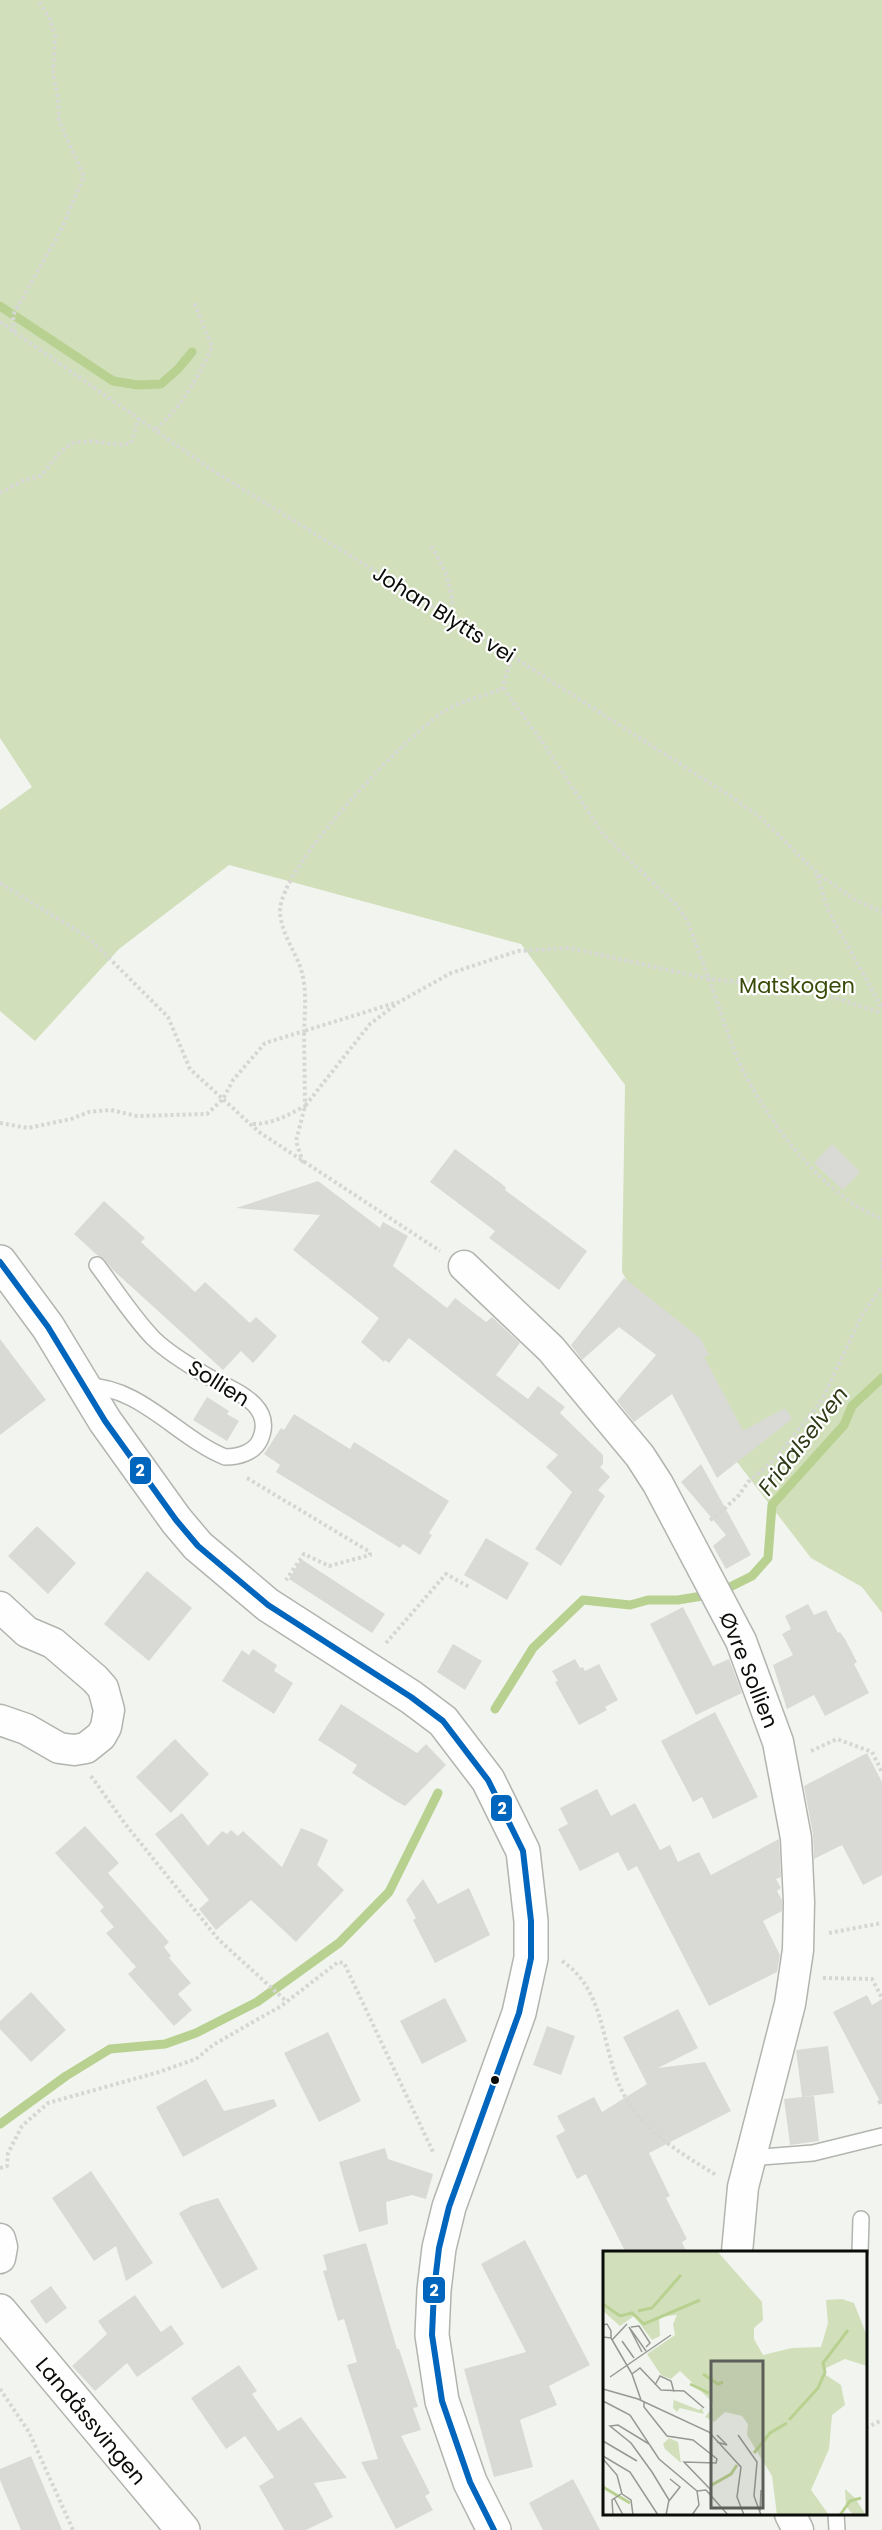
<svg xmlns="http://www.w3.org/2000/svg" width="882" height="2530" viewBox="0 0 882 2530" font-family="Poppins,sans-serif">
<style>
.green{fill:#d1dfbb}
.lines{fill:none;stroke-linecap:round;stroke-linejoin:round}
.stream{stroke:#b9d190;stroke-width:9}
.building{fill:#d9dad6}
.lane-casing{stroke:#b2b4af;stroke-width:18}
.street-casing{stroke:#b2b4af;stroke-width:33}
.secondary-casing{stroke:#b2b4af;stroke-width:36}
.path{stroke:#d6d7d5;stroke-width:4;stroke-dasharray:3 3;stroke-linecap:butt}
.lane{stroke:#fdfefd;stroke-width:15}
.street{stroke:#fdfefd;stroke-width:30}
.secondary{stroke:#fdfefd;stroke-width:33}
.bus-1-casing{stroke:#fff;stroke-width:10}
.bus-1{stroke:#0065bd;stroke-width:6}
.bus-dot{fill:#0b0d09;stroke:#fff;stroke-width:2}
.labels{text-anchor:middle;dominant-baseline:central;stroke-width:4.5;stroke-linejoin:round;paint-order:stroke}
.street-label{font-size:21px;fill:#0b0d09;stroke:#fff}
.park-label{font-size:21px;fill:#374a07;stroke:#fff}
.water-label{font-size:22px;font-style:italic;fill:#2d3a15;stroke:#fff}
.inset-river{fill:none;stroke:#b9d190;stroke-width:3}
.inset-road{fill:none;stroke:#969893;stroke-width:1.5}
.view{fill:#5c5e5a;fill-opacity:0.15;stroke:#5c5e5a;stroke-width:3}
.inset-edge{fill:none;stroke:#0b0d09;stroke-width:3}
.line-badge{stroke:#fff;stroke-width:2}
.badge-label{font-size:16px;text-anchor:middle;font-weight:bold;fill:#fff}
</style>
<rect width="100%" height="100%" fill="#f2f5ef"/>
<path class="green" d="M0,0H882V1613L862,1587L811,1558L717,1436L622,1272L625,1085L521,944L229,865L119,949L35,1041L0,1011V810L32,787L0,738Z"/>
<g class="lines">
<path class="stream" d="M0,306L113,381L138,385L161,384L178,369L192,352
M730,1587L752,1576L768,1558L772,1505L844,1425L852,1406L882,1378
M495,1709L533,1648L583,1600L630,1605L648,1600H678L702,1596
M0,2124L66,2076L110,2049L165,2044L196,2033L257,2002L339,1943L389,1892L438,1793"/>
</g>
<path class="building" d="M832,1144L860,1172L843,1190L814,1163Z
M455,1149L502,1184L506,1188L505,1190L587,1251L559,1290L489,1238L495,1231L430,1182Z
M318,1181L380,1228L383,1222L408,1236L393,1266L447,1308L455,1298L486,1322L492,1317L520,1343L496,1375L528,1399L538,1386L565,1407L560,1413L603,1455V1464L600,1467L610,1477L598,1490L605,1496L561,1566L535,1549L572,1492L546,1467L558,1455L409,1338L389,1363L385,1360L384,1362L361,1342L379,1318L293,1250L320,1215L236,1208Z
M104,1201L145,1238L141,1242L195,1292L205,1282L250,1323L256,1317L277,1336L253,1363L241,1351L223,1370L113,1270L104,1259L97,1255L74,1234Z
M624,1278L700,1338L709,1355L704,1357L743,1431L785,1408L792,1419L717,1478L672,1394L634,1422L617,1401L656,1355L619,1327L582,1360L571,1345Z
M0,1339L46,1400L0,1435Z
M207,1397L229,1411L227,1414L239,1421L227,1441L193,1420Z
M294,1414L350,1449L354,1442L449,1501L429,1533L432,1535L420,1555L403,1544L400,1548L276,1472L280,1465L264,1454L281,1428L284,1430Z
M701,1464L751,1555L726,1569L713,1546L726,1535L681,1482Z
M37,1526L76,1563L48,1594L8,1556Z
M486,1538L529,1563L507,1600L464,1575Z
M301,1559L385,1614L372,1633L289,1579Z
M147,1571L192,1608L149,1661L104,1624Z
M808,1604L814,1615L826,1610L838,1633L840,1632L845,1639L857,1662L854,1664L869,1693L825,1716L814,1695L787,1709L773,1665L793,1655L782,1634L791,1629L785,1616Z
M683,1607L713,1666L729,1659L742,1693L696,1715L650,1624Z
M453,1644L482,1661L465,1690L437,1672Z
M253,1649L277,1665L274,1671L293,1683L274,1714L222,1681L242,1650L249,1655Z
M575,1659L580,1668L583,1667L585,1671L599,1664L618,1700L605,1707L607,1710L579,1725L555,1682L558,1681L552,1671Z
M341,1704L417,1753L426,1744L446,1765L405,1806L394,1800L352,1773L357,1765L318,1740Z
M715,1712L758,1797L713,1819L702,1797L693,1802L661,1741Z
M175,1739L209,1774L171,1813L136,1777Z
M867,1753L882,1782V1875L863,1885L842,1845L814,1859L813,1835L804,1786Z
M597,1789L611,1816L635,1803L660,1850L670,1845L678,1862L699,1852L711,1875L779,1839L781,1877L776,1879L781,1888L777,1891L782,1900V1911L763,1921L780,1955L777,1972L709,2006L637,1866L628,1871L618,1852L580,1871L558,1829L568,1824L560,1808Z
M182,1813L208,1846L222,1831L227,1834L231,1830L238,1836L243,1831L282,1867L301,1828L316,1834L328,1840L317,1865L344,1890L296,1942L251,1900L216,1930L199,1909L209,1900L155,1834Z
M85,1826L119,1863L108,1873L169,1942L164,1947L171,1956L169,1958L191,1983L178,1994L192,2010L174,2026L128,1974L136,1967L106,1933L114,1927L100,1911L104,1907L55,1853Z
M423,1879L438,1904L469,1888L490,1935L435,1963L413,1920L416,1918L406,1900Z
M31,1992L66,2030L31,2062L0,2029V2021Z
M867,1995L872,2005L882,1999V2105L833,2012Z
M445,1998L467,2041L422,2064L400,2021Z
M678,2009L698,2048L658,2068L705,2062L731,2111L649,2153L670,2196L666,2198L687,2239L682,2242L687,2253H626L586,2174L577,2179L556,2136L565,2131L557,2116L594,2097L602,2112L647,2084L623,2037Z
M547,2026L575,2036L561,2075L533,2065Z
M328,2032L361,2101L319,2122L284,2053Z
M828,2046L834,2093L802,2097L814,2096L819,2141L790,2145L784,2099L802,2097L796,2050Z
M206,2079L224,2111L274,2099L277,2106L183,2157L156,2107Z
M385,2148L388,2159L433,2174L426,2199L412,2195L386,2202L388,2224L359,2232L339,2162Z
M91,2171L153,2263L126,2281L116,2246L94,2261L52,2198Z
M218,2198L258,2269L222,2289L179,2213L191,2206Z
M525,2240L590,2365L549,2386L557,2405L520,2420L533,2467L494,2477L464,2369L526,2352L481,2264Z
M366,2243L397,2349H399L418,2407L413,2408L421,2430L401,2436L430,2493L425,2496L433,2510L396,2529L361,2462L378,2459L347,2365L357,2362L344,2319L338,2321L323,2271L327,2270L323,2255Z
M51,2286L67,2308L46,2324L30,2301Z
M135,2295L161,2332L171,2325L184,2344L137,2377L127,2363L95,2391L72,2366L107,2334L98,2321Z
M239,2365L257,2391L252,2394L278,2431L301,2417L347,2478L314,2483L333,2517L306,2530H284L259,2486L274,2477L245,2436L226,2449L191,2398Z
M31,2456L62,2530H21L0,2480V2469Z
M573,2479L600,2530H543L529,2503Z"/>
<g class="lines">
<defs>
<path id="lane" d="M86,1386C140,1386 178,1438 225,1457C238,1457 254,1453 260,1440C276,1404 232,1390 209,1377C190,1366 168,1353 153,1338C132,1316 115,1289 97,1265
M750,2158L813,2153L882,2136
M860,2252L861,2219
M836,2514L837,2530"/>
<path id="street" d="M464,1266L551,1349L640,1456L658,1484L741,1641L778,1742L796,1838L799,1902L798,1950L790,2004L743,2187L737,2252
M0,1607L27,1632L53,1643L95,1679L103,1688L109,1710L106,1727L101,1736L86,1748L74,1750L59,1748L26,1729L0,1720
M0,2239L2,2247L0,2258
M790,2514L798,2530"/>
<path id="secondary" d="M0,1262L48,1327L105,1421L176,1520L198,1546L268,1605L411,1697L443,1721L488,1780L523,1851L531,1921V1958L519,2013L449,2207L439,2248L434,2290L432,2335L442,2401L470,2482L494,2530
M0,2311L183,2530"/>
</defs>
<use href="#lane" class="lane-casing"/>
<use href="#street" class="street-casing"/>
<use href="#secondary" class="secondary-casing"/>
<path class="path" d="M0,322L212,470L512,656L733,798L760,817L817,873L857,901L882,912
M14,332L13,315L61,230L84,176L59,121L58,98L53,73L55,36L50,19L38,0
M156,429C182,406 198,378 212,347L194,302
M0,493L24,480L41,476L61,451L72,443L90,441L123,445L131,443L139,418
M431,546C448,573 453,589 453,621
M503,688L543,743L603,834L678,907L688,922C696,945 705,968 713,991C722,1015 729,1040 740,1064C766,1120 824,1197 882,1219
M817,875L828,910L882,1008
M0,883L89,938L168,1017L190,1069L259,1132L440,1251
M0,1123L28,1128L71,1119L89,1112L111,1110L137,1116L207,1114L223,1099L233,1080L265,1043L304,1031C305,1007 308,982 297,959C290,944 281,929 280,912C279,867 404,738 443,712C459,701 484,696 502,689L512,656
M253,1124C273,1124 288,1115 305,1106L304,1031L395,1003
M303,1163L296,1141L305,1106L370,1024L399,1002L451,973L518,951L570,948L709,979L804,988L882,1013
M882,1259V1268
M247,1478L370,1552V1555L329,1566L304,1554L286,1580
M710,1520L720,1513L739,1495L748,1482L775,1459L822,1400L862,1315L882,1287
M386,1643L446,1574L469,1587
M811,1751L837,1739L872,1752L882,1772
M91,1776L126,1825L219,1940L286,2001
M829,1933L882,1923
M562,1961C606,1990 601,2048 622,2091C642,2131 679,2152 716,2175
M823,1978L872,1979L882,1998
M878,2103L882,2101
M0,2168L7,2166L8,2153L22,2126L48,2103L159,2072L196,2059L213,2045L281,2006L338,1962L344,1963L434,2154
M0,2389L29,2432L73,2530
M866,2428L882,2420"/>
<use href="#lane" class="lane"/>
<use href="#street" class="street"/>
<use href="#secondary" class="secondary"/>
<defs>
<path id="bus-1" d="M0,1262L48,1327L105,1421L176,1520L198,1546L268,1605L411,1697L443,1721L488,1780L523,1851L531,1921V1958L519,2013L449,2207L439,2248L434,2290L432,2335L442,2401L470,2482L494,2530"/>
</defs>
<use href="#bus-1" class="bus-1-casing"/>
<use href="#bus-1" class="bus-1"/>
</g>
<circle class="bus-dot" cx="495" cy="2080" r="5"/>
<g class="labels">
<g class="street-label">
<text transform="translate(444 614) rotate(32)">Johan Blytts vei</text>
<text transform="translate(219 1383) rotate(32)">Sollien</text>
<text transform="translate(749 1670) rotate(68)">Øvre Sollien</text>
<text transform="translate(91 2421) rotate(50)">Landåssvingen</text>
</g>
<g class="park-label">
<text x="797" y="985">Matskogen</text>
</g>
<g class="water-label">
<text transform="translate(803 1441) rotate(-52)">Fridalselven</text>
</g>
</g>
<g transform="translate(603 2251)">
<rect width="264" height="264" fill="#f2f5ef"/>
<path d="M0,0L115,1L159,51L160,69L151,77V88L160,104L189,97L218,96L225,72L223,49L239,48L251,52L264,85V115L242,108L223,117V124L238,134L242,154L229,164L226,198L208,239L226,264H174L169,225L144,184L145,173L139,165L122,161L111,171L102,166L110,156L107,149L77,120L68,128L58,124L44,103L72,84L70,73L74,64L56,66L57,85L49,89L31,65L17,75L0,60ZM71,145V149L96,159L99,157L101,163L77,157L74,161L70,157ZM66,187L75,191L78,212L62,198L60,193ZM242,238L252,247L263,264H250L243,255Z" fill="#d1dfbb"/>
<path class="inset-river" d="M0,53L17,65L29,62L41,73L97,49M35,60L49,57L78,24M100,123L115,133L120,131M87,133L106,142M186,169L215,137L222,121L220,112L245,79M151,202L167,182L184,172M107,235L128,223L134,214M0,236L27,252M237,264L247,250L258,247"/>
<path class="inset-road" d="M0,74L4,73L8,80V87L0,86M28,76L36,75L47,92L43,96M8,87L29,123M9,89L24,73M19,90L31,107M39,101L26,76L43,100M7,126L68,84M52,134L57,125L68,130L71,141M0,138L35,148L106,181L138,216L134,246L141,264M38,149L29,123L37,117L58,139L81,140L101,157M0,150L27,164L56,208L94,240M41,150V156L64,185L90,189L114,208L113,212L81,211L108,239L107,243M114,184L124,194L114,191M135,184L154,211L151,245L158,264M0,190L34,210M46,193L15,174L7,175L28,192L49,221L66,249L63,264M0,205L27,221L55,264M0,208L14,224L19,243M94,240L103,239L125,264M19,243L28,249L30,264M11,247L20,264M66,250L77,236L67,228M157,260L158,239M10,264L9,249L18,243M89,264L96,254L94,240"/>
<path class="view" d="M108,110H160V257H108Z"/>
<rect width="264" height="264" class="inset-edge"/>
</g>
<g class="line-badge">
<rect x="129" y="1456" width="23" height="29" rx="6" fill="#0065bd"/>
<rect x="490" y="1794" width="23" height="28" rx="6" fill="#0065bd"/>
<rect x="422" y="2276" width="24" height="28" rx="6" fill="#0065bd"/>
</g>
<g class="badge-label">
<text x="140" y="1476">2</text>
<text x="502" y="1814">2</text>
<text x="434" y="2296">2</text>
</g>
</svg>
